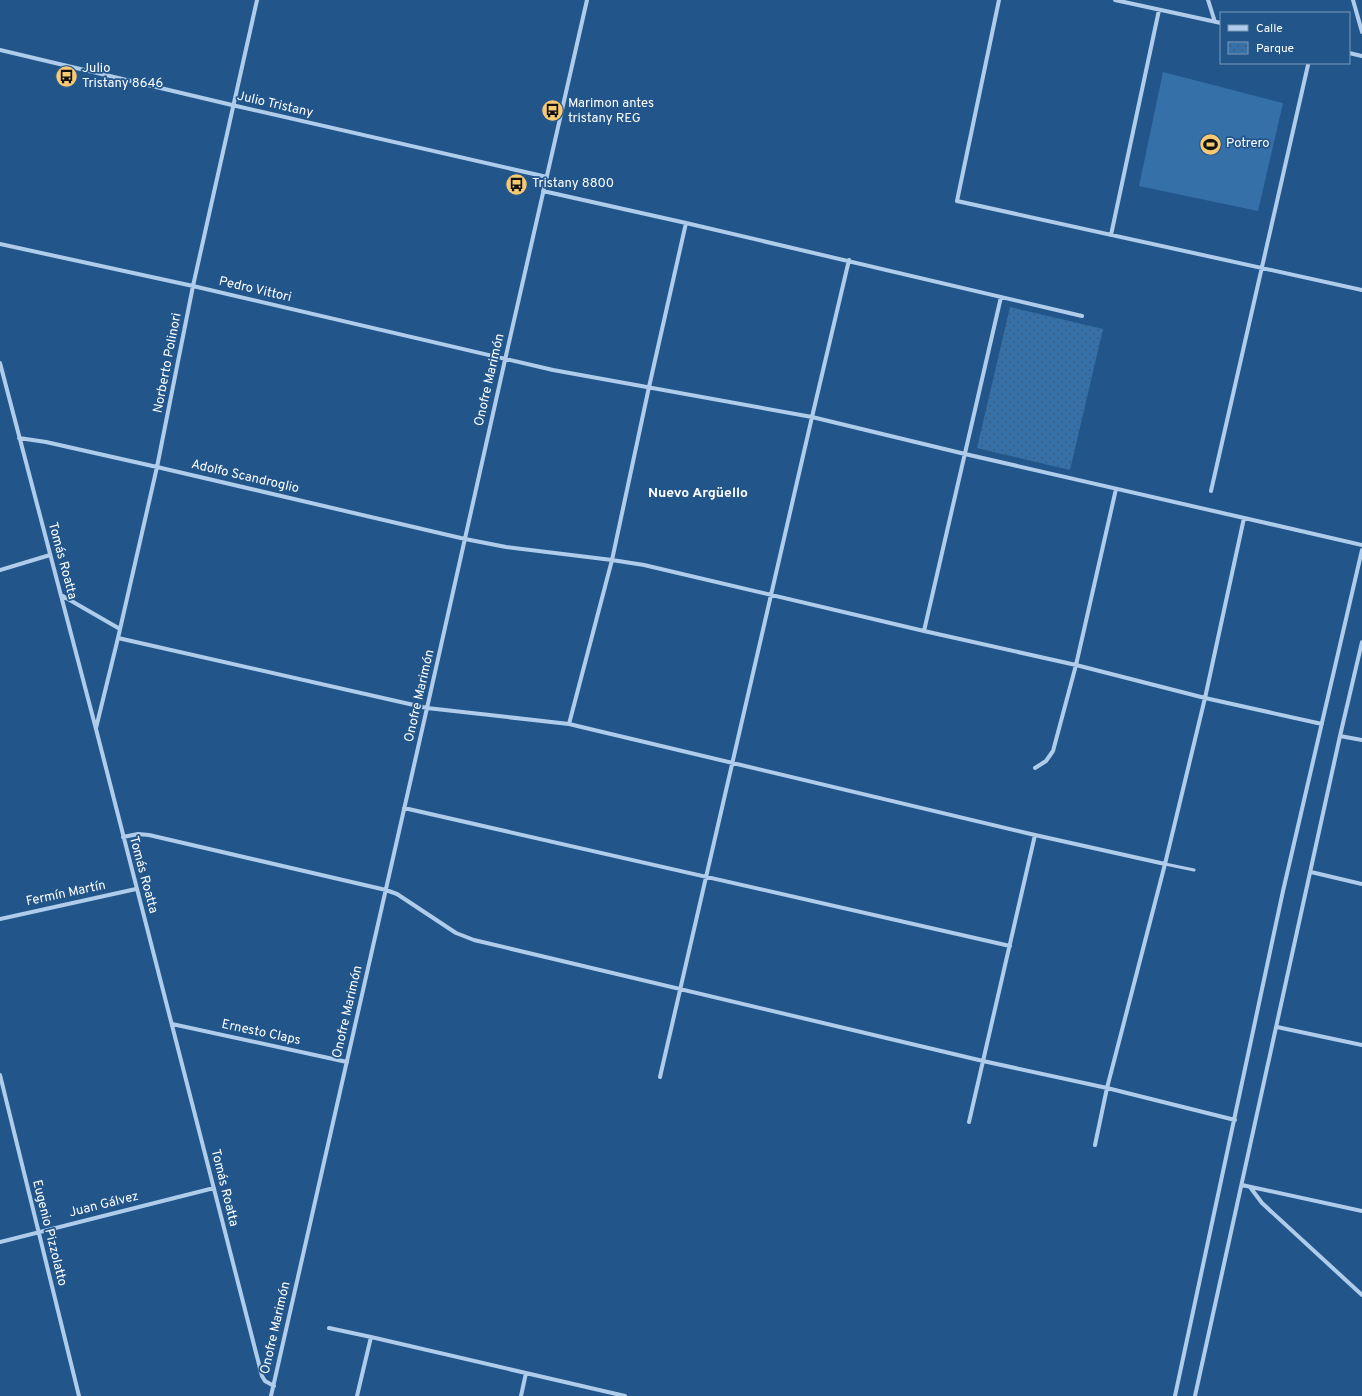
<svg xmlns="http://www.w3.org/2000/svg" width="1362" height="1396" viewBox="0 0 1362 1396" font-family="Overpass,sans-serif">
<style>
.grass{fill:#3670a8}
.park{fill:url(#park-dots)}
.lines{fill:none;stroke-linecap:round;stroke-linejoin:round}
.lane{stroke:#afcdeb;stroke-width:3}
.street{stroke:#afcdeb;stroke-width:4}
.labels{text-anchor:middle;dominant-baseline:central;stroke-width:3.5;stroke-linejoin:round;paint-order:stroke}
.poi-label{font-size:13px;fill:#fff;stroke:#22568b;text-anchor:start}
.street-label{font-size:13px;fill:#fff;stroke:#22568b}
.neighbourhood-label{font-size:14px;font-weight:bold;fill:#fff;stroke:#22568b}
</style>
<defs>
<pattern id="park-dots" width="8" height="8" patternUnits="userSpaceOnUse"><rect width="8" height="8" fill="#3670a8"/><path d="M2 2h.1M6 6h.1" fill="none" stroke="#435a71" stroke-width="1.8" stroke-linecap="round"/></pattern>
</defs>
<rect width="100%" height="100%" fill="#22568b"/>
<path class="grass" d="M1163,72L1283,103L1258,211L1139,186Z"/>
<path class="park" d="M1010,307L1103,329L1070,470L977,448Z"/>
<g class="lines">
<path class="lane" d="M1165,864L1194,870"/>
<path class="street" d="M999,0L957,201L1362,290
M1115,0L1221,23
M1208,0L1215,22
M1353,0L1362,32
M0,50L232,105L547,177
M1349,53L1362,56
M543,191L686,223L1082,316
M1111,235L1159,10
M0,244L193,286L553,370L812,417L965,454L1362,545
M0,363L96,729L262,1376L265,1381L274,1386
M19,438L46,442L157,467L465,539L506,547L612,560L644,565L924,631L1076,665L1205,698L1322,724
M1211,491L1308,65
M0,570L50,555
M61,595L120,629
M924,631L1001,297
M118,638L427,708L569,724L1035,835L1165,864
M569,724L612,560L649,387L686,223
M96,728L118,638L157,467L193,286L257,0
M1340,736L1362,740
M1035,768L1046,761L1053,751L1076,665L1116,489
M404,808L1010,946
M123,837L138,834L149,835L386,890L397,894L456,933L474,940L983,1061L1107,1088L1235,1120
M1311,872L1362,884
M0,919L136,889
M172,1024L347,1062
M1277,1027L1362,1045
M0,1075L79,1396
M660,1077L812,417L849,260
M969,1122L1035,835
M1095,1145L1107,1088L1165,864L1205,698L1244,518
M1242,1185L1362,1211
M1250,1187L1262,1203L1362,1295
M0,1242L214,1188
M329,1328L371,1337L625,1396
M271,1396L427,708L505,360L587,0
M357,1396L371,1337
M521,1396L526,1373
M1175,1396L1283,891L1362,550
M1195,1396L1340,736L1362,642"/>
</g>
<defs>
<symbol id="bus-disc" viewBox="-11 -11 22 22"><circle r="9.5" fill="#f7c971" stroke="#22568b"/><path d="M-5-6H5V4H4V6H2V4H-2V6H-4V4H-5ZM-3.5-4V0h7V-4ZM-3.5 1.2v1.5H-2V1.2ZM2 1.2v1.5H3.5V1.2Z" fill="#111"/></symbol>
<symbol id="stadium-disc" viewBox="-11 -11 22 22"><circle r="9.5" fill="#f7c971" stroke="#22568b"/><path d="M0-5a6.5 5 0 1 0 0 10a6.5 5 0 1 0 0-10ZM-3.5-1.8h7v3.6h-7Z" fill="#111"/></symbol>
</defs>
<g fill-rule="evenodd">
<use href="#bus-disc" x="54" y="64" width="25" height="25"/>
<use href="#bus-disc" x="540" y="98" width="25" height="25"/>
<use href="#stadium-disc" x="1198" y="132" width="25" height="25"/>
<use href="#bus-disc" x="504" y="172" width="25" height="25"/>
</g>
<g class="labels">
<g class="poi-label">
<text x="82" y="69">Julio<tspan x="82" dy="15">Tristany 8646</tspan></text>
<text x="568" y="104">Marimon antes<tspan x="568" dy="15">tristany REG</tspan></text>
<text x="1226" y="144">Potrero</text>
<text x="532" y="184">Tristany 8800</text>
</g>
<g class="street-label">
<text transform="translate(275 105) rotate(13)">Julio Tristany</text>
<text transform="translate(255 290) rotate(13)">Pedro Vittori</text>
<text transform="translate(168 363) rotate(-79)">Norberto Polinori</text>
<text transform="translate(490 380) rotate(-77)">Onofre Marimón</text>
<text transform="translate(245 477) rotate(13)">Adolfo Scandroglio</text>
<text transform="translate(62 561) rotate(75)">Tomás Roatta</text>
<text transform="translate(420 696) rotate(-77)">Onofre Marimón</text>
<text transform="translate(143 875) rotate(75)">Tomás Roatta</text>
<text transform="translate(66 894) rotate(-12)">Fermín Martín</text>
<text transform="translate(348 1012) rotate(-77)">Onofre Marimón</text>
<text transform="translate(261 1033) rotate(12)">Ernesto Claps</text>
<text transform="translate(224 1188) rotate(76)">Tomás Roatta</text>
<text transform="translate(104 1205) rotate(-14)">Juan Gálvez</text>
<text transform="translate(49 1233) rotate(76)">Eugenio Pizzolatto</text>
<text transform="translate(276 1328) rotate(-77)">Onofre Marimón</text>
</g>
<g class="neighbourhood-label">
<text x="698" y="493">Nuevo Argüello</text>
</g>
</g>
<rect x="1220" y="12" width="130" height="52" fill="#22568b" stroke="#7a9ab9"/>
<rect x="1228" y="25" width="20" height="6" fill="#afcdeb" stroke="#7a9ab9"/>
<text x="1256" y="32" font-size="12" fill="#ffffff">Calle</text>
<rect x="1228" y="42" width="20" height="12" fill="url(#park-dots)" stroke="#7a9ab9"/>
<text x="1256" y="52" font-size="12" fill="#ffffff">Parque</text>
</svg>
